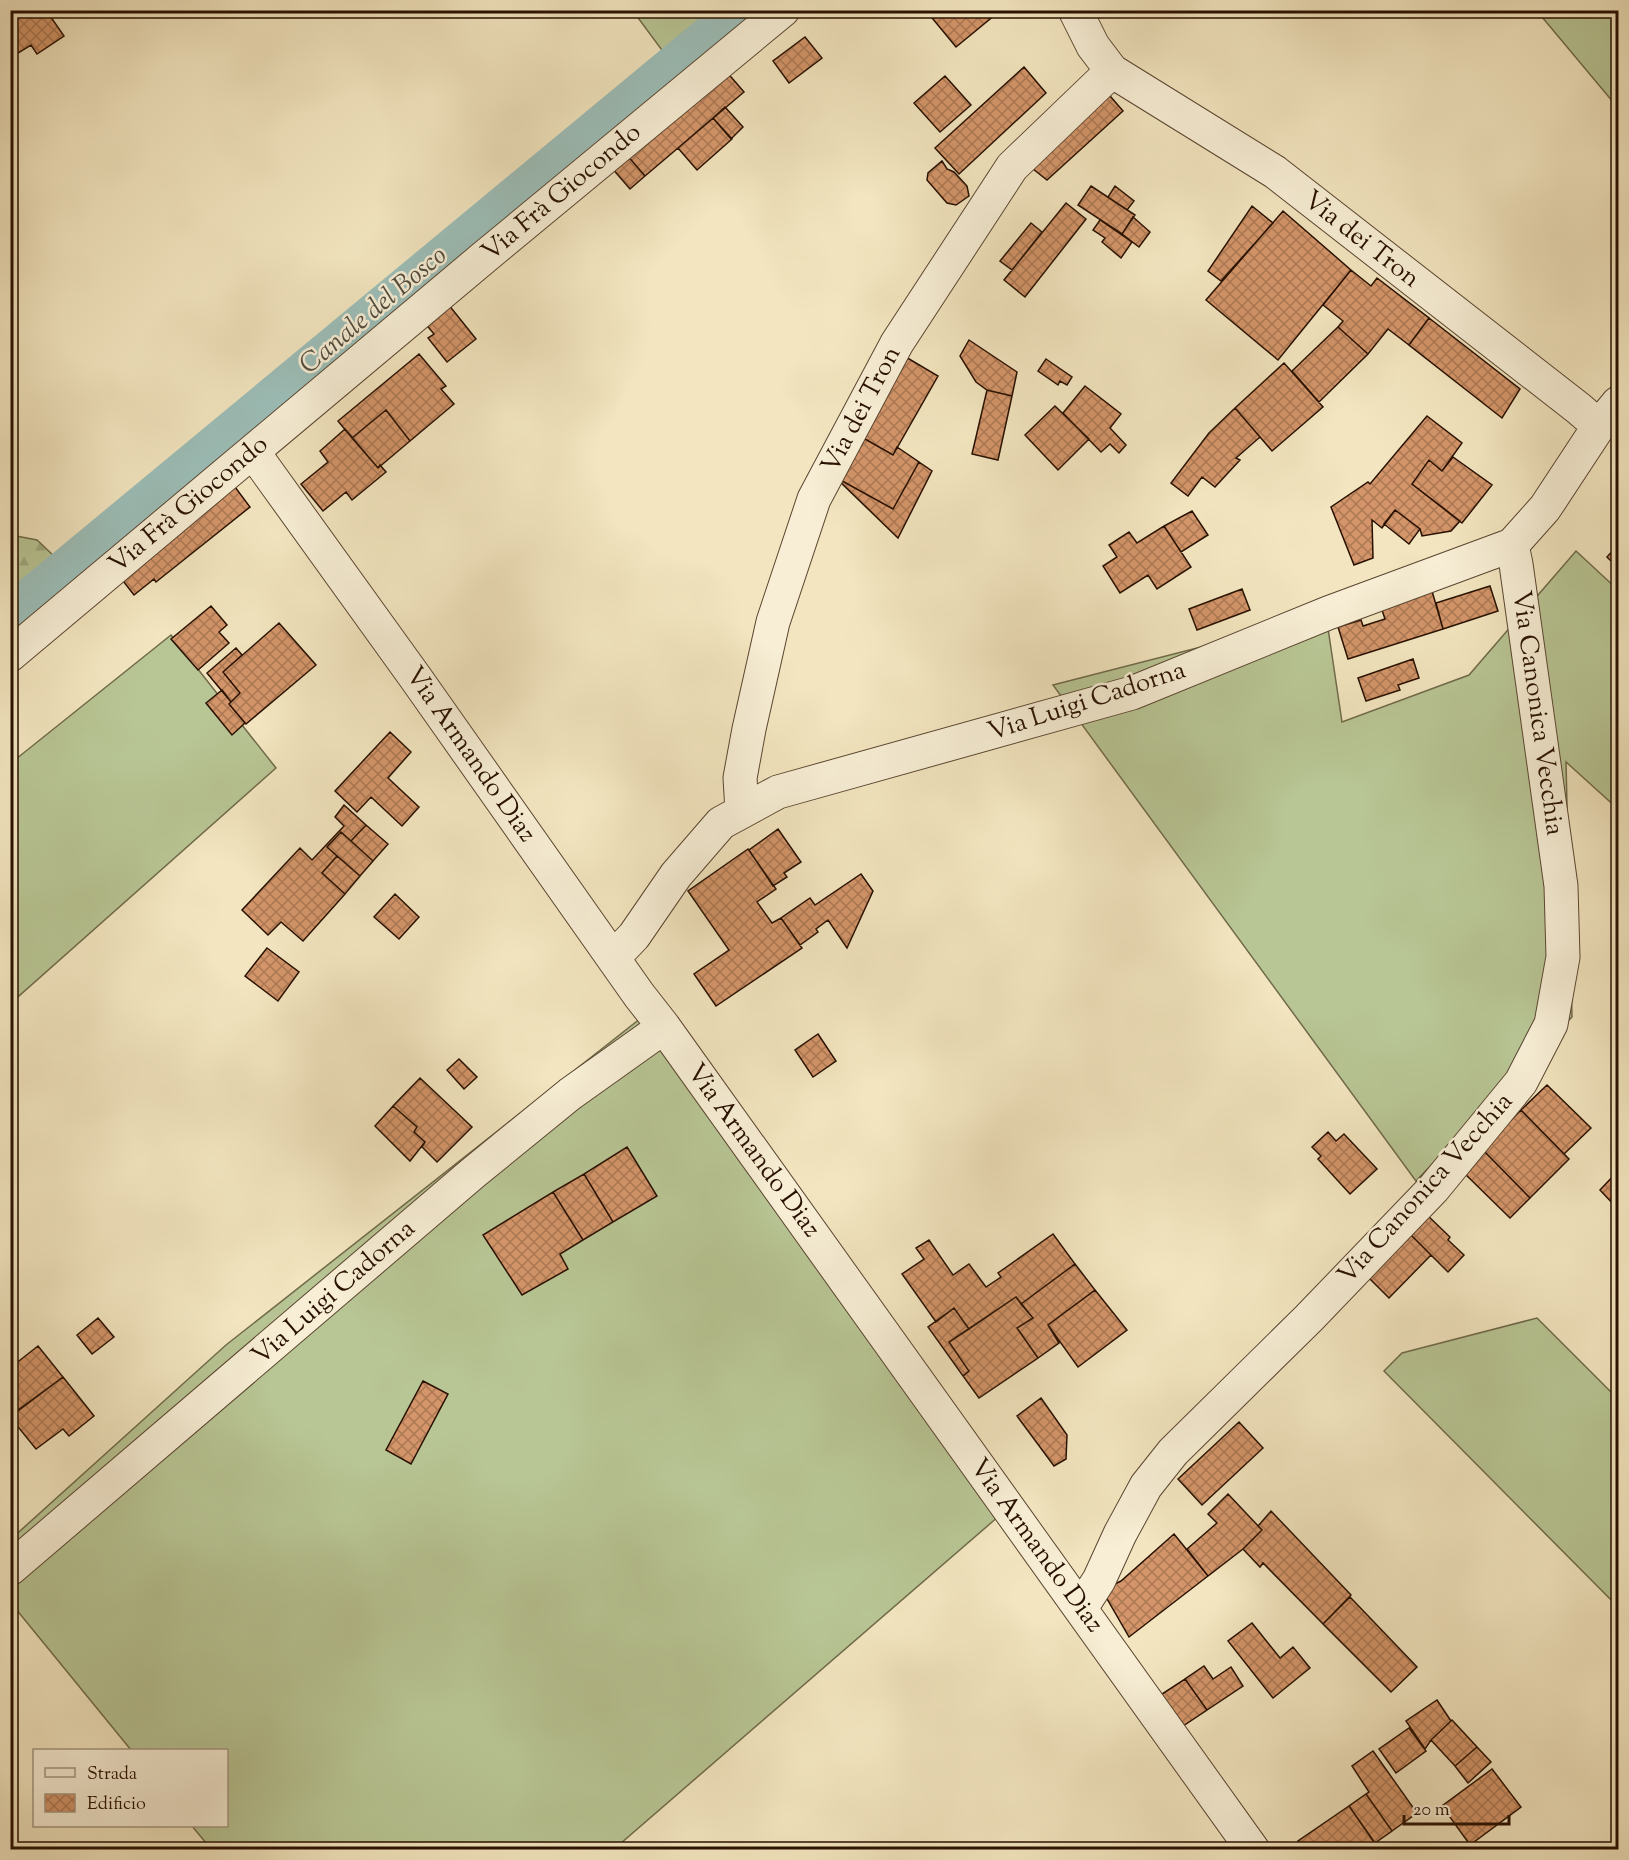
<svg xmlns="http://www.w3.org/2000/svg" width="1629" height="1860" viewBox="0 0 1629 1860" font-family="'Sorts Mill Goudy',serif">
<style>
.grass{fill:#b8c594;stroke:#706a4a;stroke-width:1.5}
.forest{fill:url(#forest-firs);stroke:#706a4a;stroke-width:1.5}
.lines{fill:none;stroke-linecap:round;stroke-linejoin:round}
.canal{stroke:#9cbeb8;stroke-width:36}
.building{fill:url(#building-cross-hatch);stroke:#281000;stroke-width:1.5}
.minor-casing{stroke:#5a4530;stroke-width:35}
.minor{stroke:#f7eed5;stroke-width:33}
.labels{text-anchor:middle;dominant-baseline:central;stroke-width:5;stroke-linejoin:round;paint-order:stroke}
.street-label{font-size:26px;fill:#281000;stroke:#f7eed5}
.water-label{font-size:27px;font-style:italic;fill:#514d40;stroke:#f7eed5}
</style>
<defs>
<pattern id="forest-firs" width="22" height="20" patternUnits="userSpaceOnUse" patternTransform="scale(1.5)"><rect width="22" height="20" fill="#b8c594"/><path d="M5 1l3.5 6h-7zM16 11l3.5 6h-7z" fill="#9ea87e"/></pattern>
<pattern id="building-cross-hatch" width="8" height="8" patternUnits="userSpaceOnUse" patternTransform="scale(1.5)"><rect width="8" height="8" fill="#d39569"/><path d="M0 0l8 8M0 8l8-8" fill="none" stroke="#ab7854"/></pattern>
</defs>
<rect width="100%" height="100%" fill="#f2e5bf"/>
<filter id="stains"><feTurbulence type="fractalNoise" baseFrequency=".00333" numOctaves="4"/><feColorMatrix values="0 0 0 0 .2 0 0 0 0 .09 0 0 0 0 .02 0 0 0 .5 -.17"/></filter>
<radialGradient id="worn" r=".72"><stop offset=".6" stop-color="#630" stop-opacity="0"/><stop offset="1" stop-color="#630" stop-opacity=".3"/></radialGradient>
<path class="grass" d="M633,11H715L664,53Z
M1537,11H1618V108Z
M1576,551L1618,590V809L1566,762L1572,1017L1416,1181L1053,685L1326,615L1342,722L1469,675Z
M171,635L276,768L11,1003V763Z
M641,1018L999,1516L613,1850L211,1849L192,1826H226V1750H131L11,1603L10,1540L226,1345Z
M1537,1318L1618,1399V1607L1384,1371L1402,1353Z"/>
<path class="forest" d="M11,535L37,540L58,560L11,600Z"/>
<g class="lines">
<path class="canal" d="M10,612L737,10"/>
</g>
<path class="building" d="M22,10H46L64,36L37,54L31,45L10,58V18Z
M931,10H1001L956,47L928,13Z
M805,37L822,58L789,83L773,61Z
M1024,67L1046,93L959,174L935,148Z
M725,70L744,92L645,176L626,154Z
M945,76L971,105L940,132L914,103Z
M1104,89L1123,111L1047,180L1023,161Z
M725,107L743,127L731,139L713,118Z
M713,118L732,139L697,170L678,148Z
M626,154L645,176L630,189L611,167Z
M942,161L947,169L954,172L967,186L969,196L956,205L947,203L927,180L928,173Z
M1091,186L1135,215L1122,234L1078,205Z
M1115,186L1134,201L1127,210L1108,197Z
M1066,203L1086,219L1025,297L1004,280Z
M1252,206L1273,223L1221,281L1208,271Z
M1283,211L1351,270L1278,360L1206,300Z
M1133,217L1150,232L1139,247L1122,234Z
M1100,220L1132,242L1121,258L1102,242L1105,238L1093,230Z
M1031,223L1042,232L1012,270L1000,261Z
M1351,270L1371,286L1377,278L1429,318L1409,345L1388,329L1368,354L1338,327L1343,321L1323,305Z
M448,304L476,339L447,362L428,338L434,334L425,323Z
M1429,318L1520,389L1502,418L1409,345Z
M1338,327L1368,354L1319,402L1292,371Z
M969,340L1017,372L1012,396L987,390L976,382L960,356Z
M899,353L938,376L893,455L858,435Z
M419,354L446,386L441,389L454,404L410,441L386,410L352,438L338,421Z
M1046,359L1072,377L1067,385L1060,381L1058,385L1038,371Z
M1284,363L1323,407L1272,451L1235,408Z
M1085,386L1121,414L1110,428L1126,445L1119,453L1110,444L1101,452L1063,413Z
M987,390L1012,396L998,460L972,454Z
M1055,406L1089,439L1058,470L1025,435Z
M1235,408L1260,437L1236,458L1240,460L1215,487L1202,477L1188,496L1171,483L1209,433Z
M386,410L410,441L378,468L352,438Z
M1427,416L1462,443L1442,471L1429,460L1412,484L1460,521L1451,531L1422,536L1420,529L1395,510L1382,528L1372,520L1373,558L1354,565L1331,507L1368,482L1370,484Z
M345,429L378,468L380,465L386,472L352,500L346,492L323,511L301,484L328,462L320,451Z
M858,435L893,455L897,447L919,462L893,509L835,477Z
M1453,457L1492,485L1462,523L1412,484L1429,460L1442,471Z
M919,462L932,471L898,538L835,477L893,509Z
M235,487L250,507L156,582L154,579L134,595L116,572Z
M1395,510L1420,529L1409,544L1384,524Z
M1192,511L1208,535L1181,552L1164,526Z
M1164,526L1191,567L1157,589L1148,575L1120,593L1103,566L1117,557L1109,545L1129,532L1137,543Z
M1618,545V568L1607,557Z
M1490,586L1498,611L1443,629L1436,603Z
M1242,589L1250,610L1197,630L1189,609Z
M1432,591L1443,629L1348,659L1338,627L1361,620L1363,626L1385,619L1381,607Z
M211,606L227,625L219,632L229,643L198,670L171,639Z
M279,623L316,665L246,724L229,704L240,693L223,672Z
M236,648L242,655L223,672L240,693L231,702L207,673Z
M1413,659L1419,678L1398,685L1400,690L1366,701L1358,678Z
M222,690L231,702L229,704L245,723L232,735L206,703Z
M390,732L411,752L388,778L419,807L402,826L371,797L357,812L335,791Z
M344,805L366,825L351,841L341,832L327,847L337,856L322,873L345,894L303,941L281,922L268,935L242,910L300,848L312,860L344,826L335,817Z
M366,825L388,844L373,861L351,841Z
M778,829L801,862L784,873L787,877L773,886L749,850Z
M341,832L373,861L360,876L327,847Z
M748,849L776,889L757,902L772,923L781,918L802,948L716,1006L694,974L729,950L688,891Z
M337,856L360,876L345,894L322,873Z
M861,874L873,891L847,948L828,920L816,929L818,932L800,945L781,918L810,898L815,905Z
M395,894L419,917L399,939L374,917Z
M267,948L299,972L278,1001L245,976Z
M818,1034L836,1061L813,1077L795,1050Z
M459,1059L477,1077L464,1089L447,1070Z
M420,1078L472,1127L437,1162L422,1147L425,1142L414,1132L417,1127L393,1106Z
M1547,1085L1591,1128L1564,1154L1521,1110Z
M393,1106L417,1127L414,1132L425,1142L410,1161L375,1126Z
M1521,1110L1569,1159L1530,1198L1482,1149Z
M1328,1132L1336,1141L1344,1134L1377,1169L1350,1194L1318,1159L1321,1156L1312,1147Z
M627,1147L657,1196L613,1222L584,1174Z
M1482,1149L1530,1198L1510,1218L1461,1170Z
M1618,1171V1209L1600,1190Z
M584,1174L613,1222L583,1240L553,1192Z
M553,1192L583,1240L560,1254L568,1269L522,1295L483,1235Z
M1425,1213L1450,1237L1448,1240L1464,1255L1448,1272L1407,1231Z
M1407,1231L1431,1255L1389,1298L1365,1274Z
M1053,1234L1075,1264L1021,1304L1016,1297L969,1329L954,1308L936,1322L902,1274L924,1259L916,1248L929,1240L953,1275L969,1264L986,1287L1001,1277L998,1273Z
M1075,1264L1095,1290L1048,1325L1059,1343L1038,1358L1017,1328L1033,1318L1021,1304Z
M1095,1290L1127,1330L1078,1367L1048,1325Z
M1016,1297L1033,1318L1017,1328L1038,1358L979,1398L963,1376L969,1371L949,1342Z
M954,1308L969,1329L949,1342L969,1371L963,1376L928,1327Z
M98,1318L114,1337L92,1354L77,1335Z
M38,1346L63,1377L18,1410L10,1401V1368Z
M63,1377L94,1416L69,1436L63,1429L36,1449L10,1417Z
M423,1381L448,1394L411,1464L386,1450Z
M1041,1398L1067,1435L1066,1459L1054,1466L1017,1416Z
M1239,1422L1263,1448L1202,1505L1178,1479Z
M1228,1494L1262,1530L1243,1549L1208,1576L1187,1549L1217,1523L1208,1514Z
M1271,1511L1351,1595L1323,1624L1263,1563L1260,1567L1243,1549L1262,1530L1258,1526Z
M1174,1534L1208,1576L1129,1637L1102,1590L1121,1581Z
M1350,1597L1417,1667L1391,1692L1323,1624Z
M1252,1623L1280,1658L1293,1647L1310,1668L1273,1698L1228,1641Z
M1204,1666L1213,1679L1231,1667L1243,1686L1207,1710L1185,1679Z
M1185,1679L1207,1710L1180,1728L1159,1696Z
M1437,1700L1451,1721L1431,1740L1425,1749L1406,1721Z
M1452,1720L1477,1747L1455,1766L1431,1740Z
M1409,1728L1426,1751L1396,1773L1379,1749Z
M1477,1747L1491,1762L1468,1783L1455,1766Z
M1373,1751L1417,1813L1392,1831L1366,1794L1369,1792L1352,1766Z
M1492,1769L1521,1807L1470,1845L1442,1806Z
M1366,1794L1392,1831L1375,1843L1349,1806Z
M1349,1806L1376,1845L1370,1850H1304L1298,1841Z"/>
<g class="lines">
<defs>
<path id="minor" d="M1075,10L1093,46L1112,71L1275,172L1578,408L1599,426
M253,452L415,677L639,995L664,1027L1253,1850
M10,655L482,259L783,10
M742,811L740,778L749,729L773,622L814,499L897,343L1012,167L1112,71
M613,958L634,936L676,875L721,823L778,792L1132,693L1328,613L1512,545L1545,508L1599,426L1618,403
M10,1569L473,1173L570,1094L664,1027
M1081,1608L1099,1580L1120,1534L1146,1486L1173,1452L1309,1318L1434,1188L1521,1082L1551,1024L1563,957L1561,886L1516,564L1512,545"/>
</defs>
<use href="#minor" class="minor-casing"/>
<use href="#minor" class="minor"/>
</g>
<g class="labels">
<g class="street-label">
<text transform="translate(562 193) rotate(-40)">Via Frà Giocondo</text>
<text transform="translate(1361 240) rotate(38)">Via dei Tron</text>
<text transform="translate(862 410) rotate(-62)">Via dei Tron</text>
<text transform="translate(189 505) rotate(-40)">Via Frà Giocondo</text>
<text transform="translate(1087 702) rotate(-18)">Via Luigi Cadorna</text>
<text transform="translate(1537 713) rotate(82)">Via Canonica Vecchia</text>
<text transform="translate(470 755) rotate(55)">Via Armando Diaz</text>
<text transform="translate(753 1151) rotate(54)">Via Armando Diaz</text>
<text transform="translate(1426 1189) rotate(-48)">Via Canonica Vecchia</text>
<text transform="translate(334 1293) rotate(-41)">Via Luigi Cadorna</text>
<text transform="translate(1036 1546) rotate(54)">Via Armando Diaz</text>
</g>
<g class="water-label">
<text transform="translate(374 311) rotate(-40)">Canale del Bosco</text>
</g>
</g>
<rect width="1629" height="1860" fill="none" stroke="#f2e5bf" stroke-width="36"/>
<rect x="12" y="12" width="1605" height="1836" fill="none" stroke="#281000" stroke-width="3"/>
<rect x="18" y="18" width="1593" height="1824" fill="none" stroke="#281000" stroke-width="1.5"/>
<rect x="33" y="1749" width="195" height="78" fill="#f7eed5" stroke="#a49580" stroke-width="1.5"/>
<rect x="45" y="1768" width="30" height="9" fill="#f7eed5" stroke="#a49580" stroke-width="1.5"/>
<text x="87" y="1779" font-size="18" fill="#281000">Strada</text>
<rect x="45" y="1794" width="30" height="18" fill="url(#building-cross-hatch)" stroke="#a49580" stroke-width="1.5"/>
<text x="87" y="1809" font-size="18" fill="#281000">Edificio</text>
<path d="M1404 1815v9h105v-9" fill="none" stroke="#281000" stroke-width="3"/>
<text x="1413" y="1815" font-size="18" fill="#281000" stroke="#f7eed5" stroke-width="4.5" paint-order="stroke">20 m</text>
<rect width="100%" height="100%" filter="url(#stains)"/>
<rect width="100%" height="100%" fill="url(#worn)"/>
</svg>
